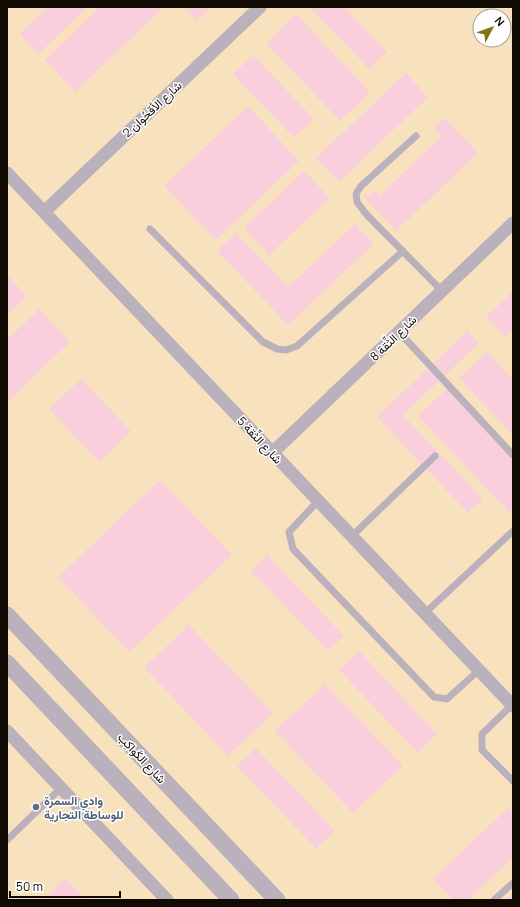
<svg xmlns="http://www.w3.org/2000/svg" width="520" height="907" viewBox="0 0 520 907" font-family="Manrope,Vazirmatn,sans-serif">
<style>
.built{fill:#f8e1bd;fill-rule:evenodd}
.building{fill:#facfdd}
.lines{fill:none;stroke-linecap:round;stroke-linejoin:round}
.service{stroke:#bbb1bd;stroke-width:7}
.minor{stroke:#bbb1bd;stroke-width:13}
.tertiary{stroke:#bbb1bd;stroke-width:17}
.service-dot{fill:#5c6f8a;stroke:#fff;stroke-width:1.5}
.labels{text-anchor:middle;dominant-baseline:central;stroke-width:3;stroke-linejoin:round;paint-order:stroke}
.street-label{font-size:12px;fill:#110b03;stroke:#fff}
.service-label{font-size:12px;font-weight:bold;fill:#4e5e75;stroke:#fff;text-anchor:start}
</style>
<rect width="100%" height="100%" fill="#feefd7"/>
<path class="built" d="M7,7H513V900H7ZM480,16H504V40H480Z"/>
<path class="building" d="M48,7H88L38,54L20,34Z
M100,7H164L75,92L45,60Z
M184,7H211L197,20Z
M310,7H344L387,52L369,69Z
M296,14L370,92L340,121L266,43Z
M253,55L314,119L294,138L233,74Z
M406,73L428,97L339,182L316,158Z
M248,106L299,161L216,240L164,186Z
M445,118L478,153L396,231L363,196L366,193L369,196L374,191L379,196L442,136L434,128Z
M304,171L330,198L269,255L244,228Z
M355,224L374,244L288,325L217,251L236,233L288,287Z
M7,275L27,296L7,315Z
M513,291V329L505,337L486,317Z
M39,309L70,342L7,402V340Z
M467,331L479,343L403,415L483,499L468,513L377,417Z
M487,352L513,379V435L459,378Z
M81,379L131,431L99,462L49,409Z
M448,388L513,457V508L509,512L418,416Z
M160,480L232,555L129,652L58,577Z
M267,555L344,636L328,651L251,571Z
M189,625L273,713L228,756L144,667Z
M359,651L437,734L418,753L339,670Z
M325,684L403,766L353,813L275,731Z
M256,748L335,831L316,849L237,766Z
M509,807L513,812V857L468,900H453L433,879Z
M65,878L87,900H44Z
M513,893V900H505Z"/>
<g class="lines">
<path class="service" d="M416,136L361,186L356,194L357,202L366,214L442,291
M150,229L263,342L277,349L286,350L297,346L403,251
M399,332L513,455
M318,501L289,532L293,549L434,697L447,699L479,670
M352,536L435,456
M425,613L513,531
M512,705L482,734V750L513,781
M7,840L61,788
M494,900L513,883"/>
<path class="minor" d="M7,173L513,706
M44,212L260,7
M272,453L513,223
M7,731L167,900"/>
<path class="tertiary" d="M7,615L277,900
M7,663L231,900"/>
</g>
<circle class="service-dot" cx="36" cy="807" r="4"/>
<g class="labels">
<g class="street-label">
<text transform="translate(152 109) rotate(-43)">شارع الأقحُوان 2</text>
<text transform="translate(393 338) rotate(-44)">شارع الثِّقة 8</text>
<text transform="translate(260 440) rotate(47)">شارع الثِّقة 5</text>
<text transform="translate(142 758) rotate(47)">شارع الكَواكِب</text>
</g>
<g class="service-label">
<text x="44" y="800">وادي السمرة<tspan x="44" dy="14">للوساطة التجارية</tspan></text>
</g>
</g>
<rect width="520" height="907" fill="none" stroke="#110b03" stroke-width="16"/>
<g transform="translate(492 28) rotate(49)"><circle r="19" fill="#ffffff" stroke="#a09d9a"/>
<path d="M0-3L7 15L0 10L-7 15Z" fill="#847315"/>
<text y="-6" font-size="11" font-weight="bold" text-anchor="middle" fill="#110b03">N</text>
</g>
<path d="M10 891v6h110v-6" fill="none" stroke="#110b03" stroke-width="2"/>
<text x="16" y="891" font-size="12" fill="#110b03" stroke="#ffffff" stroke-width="3" paint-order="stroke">50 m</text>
</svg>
